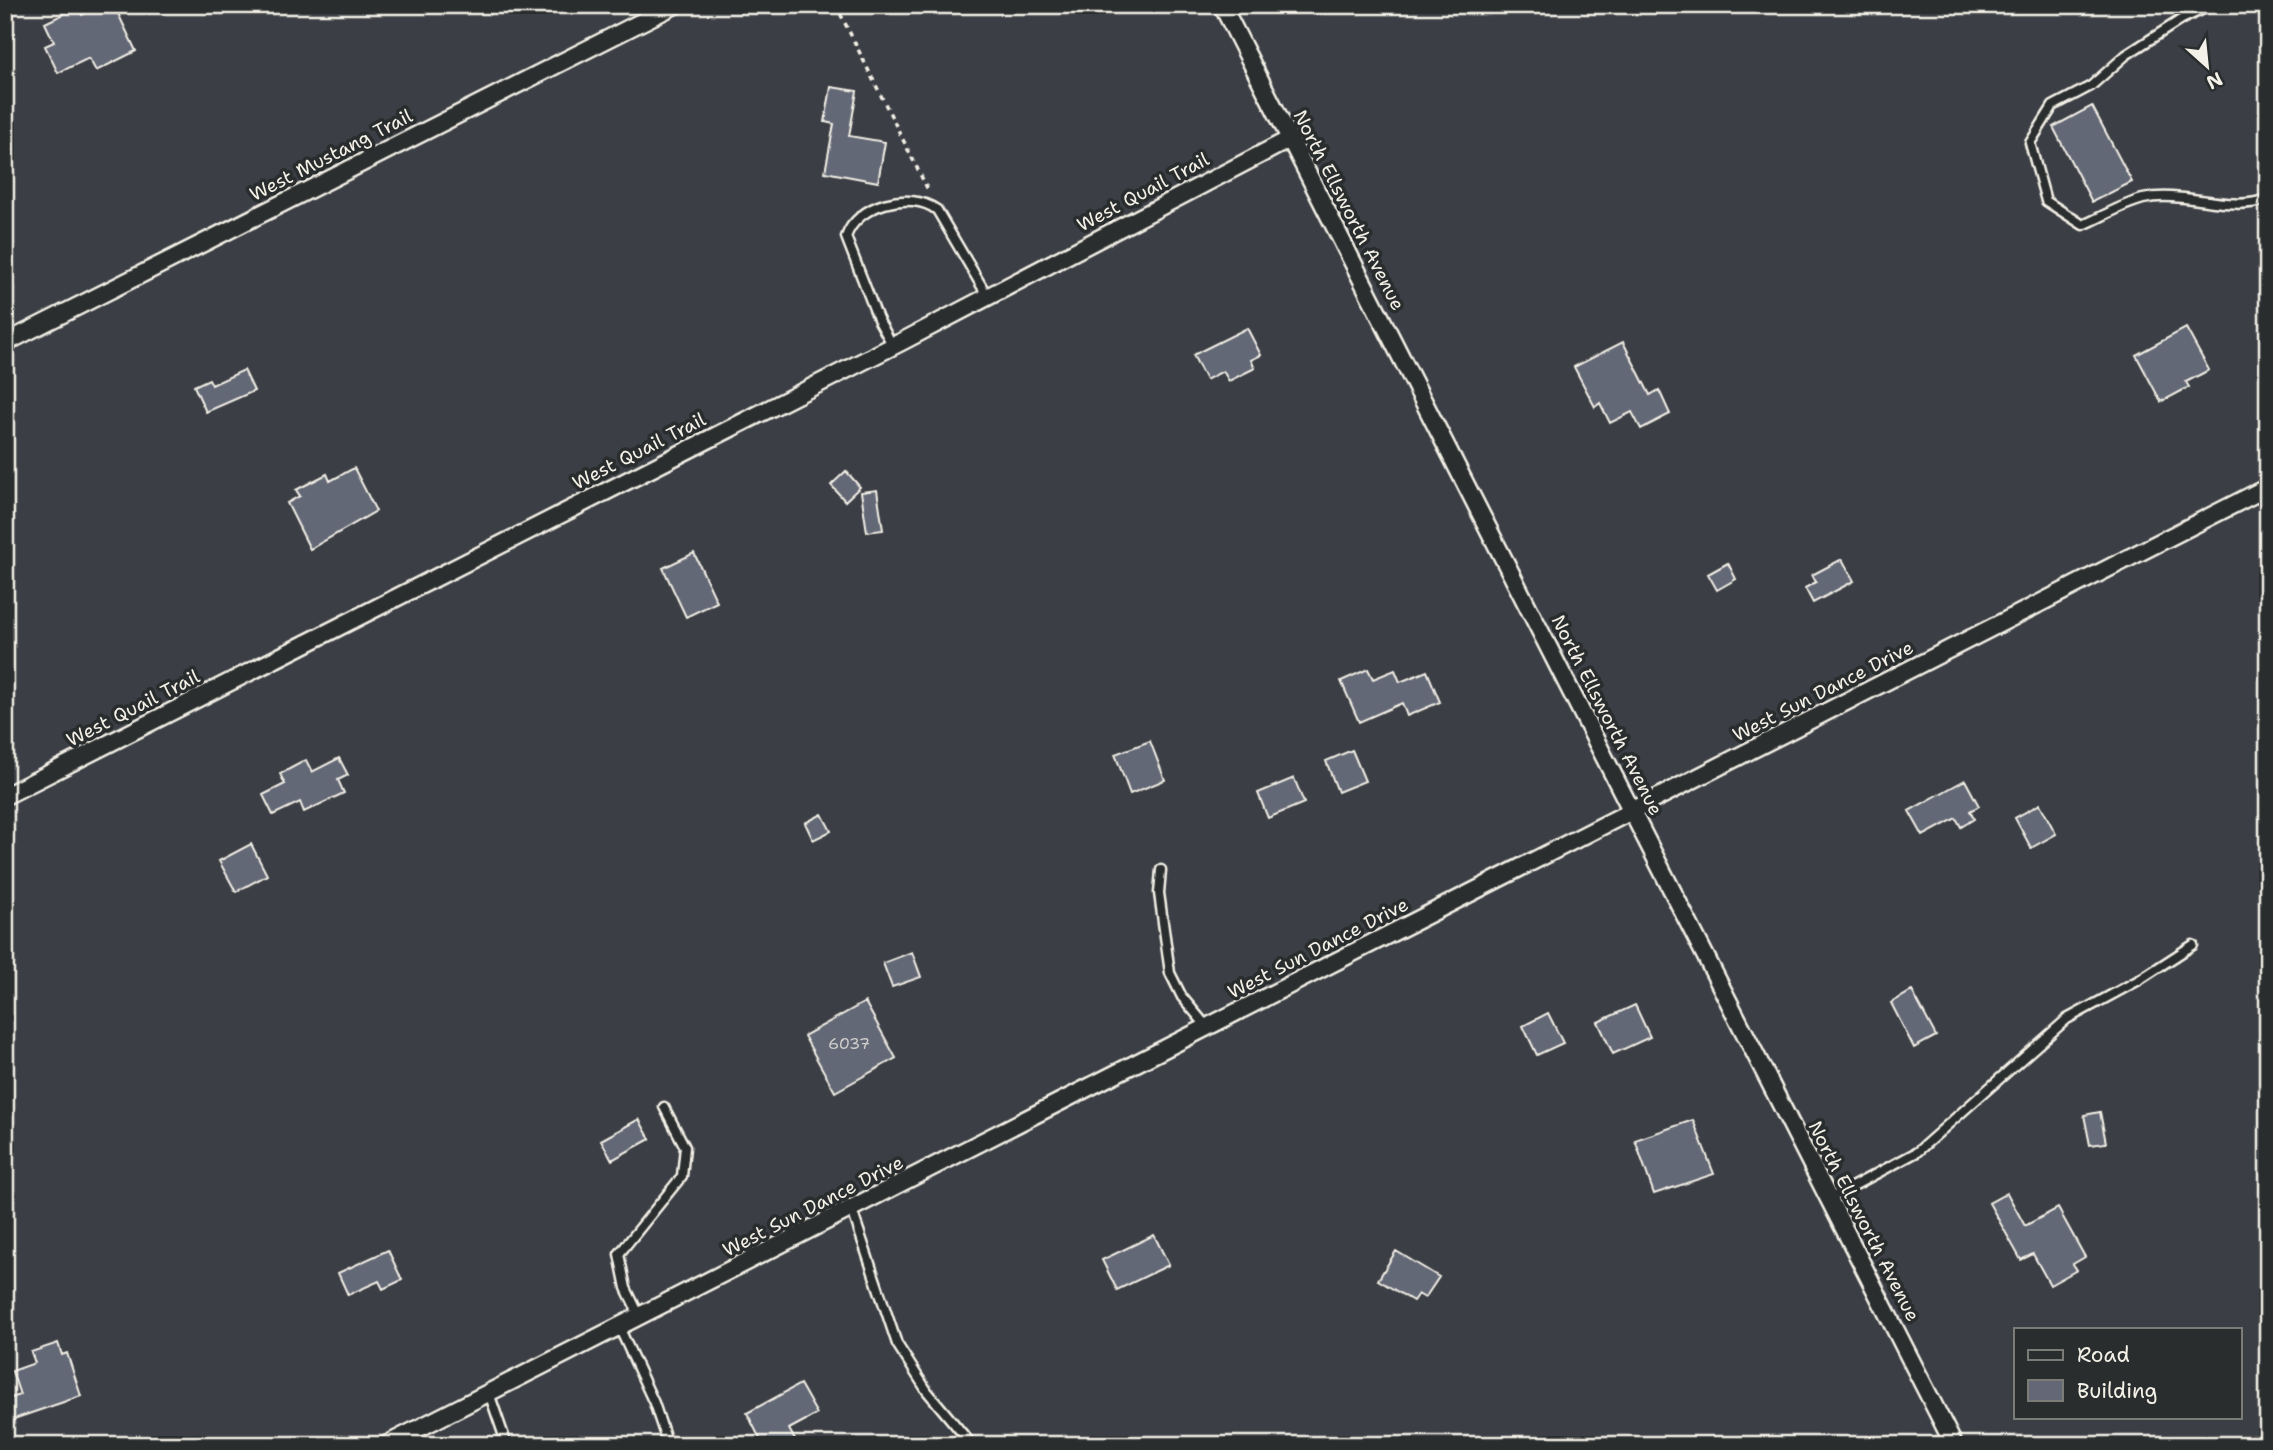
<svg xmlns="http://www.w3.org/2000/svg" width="2273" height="1450" viewBox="0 0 2273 1450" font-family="'Shantell Sans',sans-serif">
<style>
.building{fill:#646776;stroke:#f4f1e8;stroke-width:2}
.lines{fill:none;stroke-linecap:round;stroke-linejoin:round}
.lane-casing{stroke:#f4f1e8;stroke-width:13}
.street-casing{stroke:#f4f1e8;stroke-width:21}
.path{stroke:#f4f1e8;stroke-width:3.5;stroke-dasharray:5 5;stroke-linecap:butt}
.lane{stroke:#2a2d2e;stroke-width:8}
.street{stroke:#2a2d2e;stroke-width:16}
.labels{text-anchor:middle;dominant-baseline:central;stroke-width:7;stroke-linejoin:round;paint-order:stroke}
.number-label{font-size:16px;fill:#d0cecc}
.street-label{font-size:19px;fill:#f4f1e8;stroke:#2a2d2e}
</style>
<rect width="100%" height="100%" fill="#3b3e44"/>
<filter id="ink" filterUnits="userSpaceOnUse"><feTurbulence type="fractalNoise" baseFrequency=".0143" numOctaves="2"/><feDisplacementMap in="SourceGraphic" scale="14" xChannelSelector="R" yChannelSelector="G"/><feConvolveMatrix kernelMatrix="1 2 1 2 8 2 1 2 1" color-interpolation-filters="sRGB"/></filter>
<g filter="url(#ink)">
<path class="building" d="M102,5H114L136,51L96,71L89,58L58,73L45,46L54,42L45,23L78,7L82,15Z
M831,87L857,91L849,136L885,142L878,182L825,172L834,124L825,122Z
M2092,106L2132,182L2092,202L2053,127Z
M1247,328L1261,355L1251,360L1255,368L1229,381L1223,371L1206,380L1193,355Z
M2186,328L2209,370L2186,382L2189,387L2161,402L2136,355Z
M1623,342L1650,395L1659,390L1670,414L1641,429L1632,412L1610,423L1600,403L1595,407L1574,367Z
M244,370L254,391L206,412L194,386L209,379L212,385Z
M354,468L376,511L310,549L287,503L300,496L296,490L327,474L330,481Z
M846,471L860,487L845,501L831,485Z
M877,490L883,530L867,532L861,492Z
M694,553L717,602L686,617L663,568Z
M1842,559L1854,581L1813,603L1805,588L1816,582L1812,575Z
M1728,563L1736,579L1717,590L1708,574Z
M1368,669L1373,679L1395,670L1400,682L1427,671L1440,702L1407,716L1402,703L1359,722L1341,681Z
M1150,741L1165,780L1130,794L1115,754Z
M1352,750L1365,781L1338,792L1326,761Z
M339,758L348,775L338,780L344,793L304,812L300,802L273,815L263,795L285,784L280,774L306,760L312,772Z
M1294,778L1304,803L1268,818L1258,793Z
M1965,780L1979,806L1970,811L1974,819L1961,827L1956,818L1923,836L1909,811Z
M2040,804L2056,834L2031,848L2015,818Z
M822,814L831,831L813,840L805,823Z
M251,844L267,875L236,892L219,861Z
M912,952L921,977L892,987L883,963Z
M1912,991L1936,1036L1914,1048L1891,1003Z
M865,1002L896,1058L835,1092L804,1036Z
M1635,1005L1650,1037L1613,1054L1598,1022Z
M1548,1013L1563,1043L1537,1055L1523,1026Z
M2100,1112L2106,1143L2090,1145L2084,1115Z
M639,1119L650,1139L612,1160L601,1140Z
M1693,1120L1714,1174L1654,1194L1635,1140Z
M2007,1193L2025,1226L2058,1208L2085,1257L2073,1264L2077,1270L2050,1285L2033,1254L2021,1260L1989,1203Z
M1154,1235L1169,1265L1117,1290L1102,1260Z
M388,1250L402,1280L383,1289L379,1281L348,1295L338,1273Z
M1396,1251L1439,1277L1425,1298L1418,1294L1413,1301L1378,1280Z
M58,1343L62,1355L67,1353L81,1396L11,1420L5,1400L20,1395L12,1371L35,1363L31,1352Z
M800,1384L817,1414L789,1429L795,1440L787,1445H763L747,1413Z"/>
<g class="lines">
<defs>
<path id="lane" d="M2212,5L2182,19L2126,55L2091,86L2053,106L2030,143L2046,201L2083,225C2102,217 2123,204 2143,199C2184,190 2228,213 2268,199
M893,346L878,319L846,237C857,204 910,190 937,210L988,297
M1161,870L1159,893L1170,973L1182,997L1208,1028
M1829,1199L1917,1152L2067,1019L2139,980L2193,945
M852,1210L897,1344L927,1391L972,1445
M640,1317L626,1288L619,1254L682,1176L685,1147L664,1107
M619,1327L654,1403L668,1445
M489,1393L507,1445"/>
<path id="street" d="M1222,5L1954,1445
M5,343L675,5
M5,796L903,341L1290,139
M386,1445L2268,487"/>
</defs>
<use href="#lane" class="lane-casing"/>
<use href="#street" class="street-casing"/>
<path class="path" d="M836,5L929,192"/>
<use href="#lane" class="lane"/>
<use href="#street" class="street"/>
</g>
</g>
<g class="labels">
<g class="number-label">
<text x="849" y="1043">6037</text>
</g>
<g class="street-label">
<text transform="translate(331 155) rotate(-27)">West Mustang Trail</text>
<text transform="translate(1143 192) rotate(-28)">West Quail Trail</text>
<text transform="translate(1349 210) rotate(63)">North Ellsworth Avenue</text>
<text transform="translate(639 451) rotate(-27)">West Quail Trail</text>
<text transform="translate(1823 691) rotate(-27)">West Sun Dance Drive</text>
<text transform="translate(133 708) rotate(-27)">West Quail Trail</text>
<text transform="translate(1607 715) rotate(63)">North Ellsworth Avenue</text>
<text transform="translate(1318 948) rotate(-27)">West Sun Dance Drive</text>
<text transform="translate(813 1206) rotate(-27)">West Sun Dance Drive</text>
<text transform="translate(1864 1221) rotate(63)">North Ellsworth Avenue</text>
</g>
</g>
<rect width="2273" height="1450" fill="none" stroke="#2a2d2e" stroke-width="28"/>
<rect x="14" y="14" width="2245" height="1422" fill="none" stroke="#f4f1e8" stroke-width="2.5" filter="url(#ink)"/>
<rect x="2014" y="1328" width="228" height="91" fill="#2a2d2e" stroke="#7b7b78" stroke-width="2"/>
<rect x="2028" y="1350" width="35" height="10" fill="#2a2d2e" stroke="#7b7b78" stroke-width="2"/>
<text x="2077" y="1362" font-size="21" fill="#f4f1e8">Road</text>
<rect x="2028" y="1380" width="35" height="21" fill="#646776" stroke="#7b7b78" stroke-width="2"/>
<text x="2077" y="1398" font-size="21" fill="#f4f1e8">Building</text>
<g transform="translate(2207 66) rotate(153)" stroke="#2a2d2e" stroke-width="5" paint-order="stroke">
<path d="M0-5L12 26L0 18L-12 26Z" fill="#f4f1e8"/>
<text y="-10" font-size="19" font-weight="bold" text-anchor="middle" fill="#f4f1e8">N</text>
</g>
</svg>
